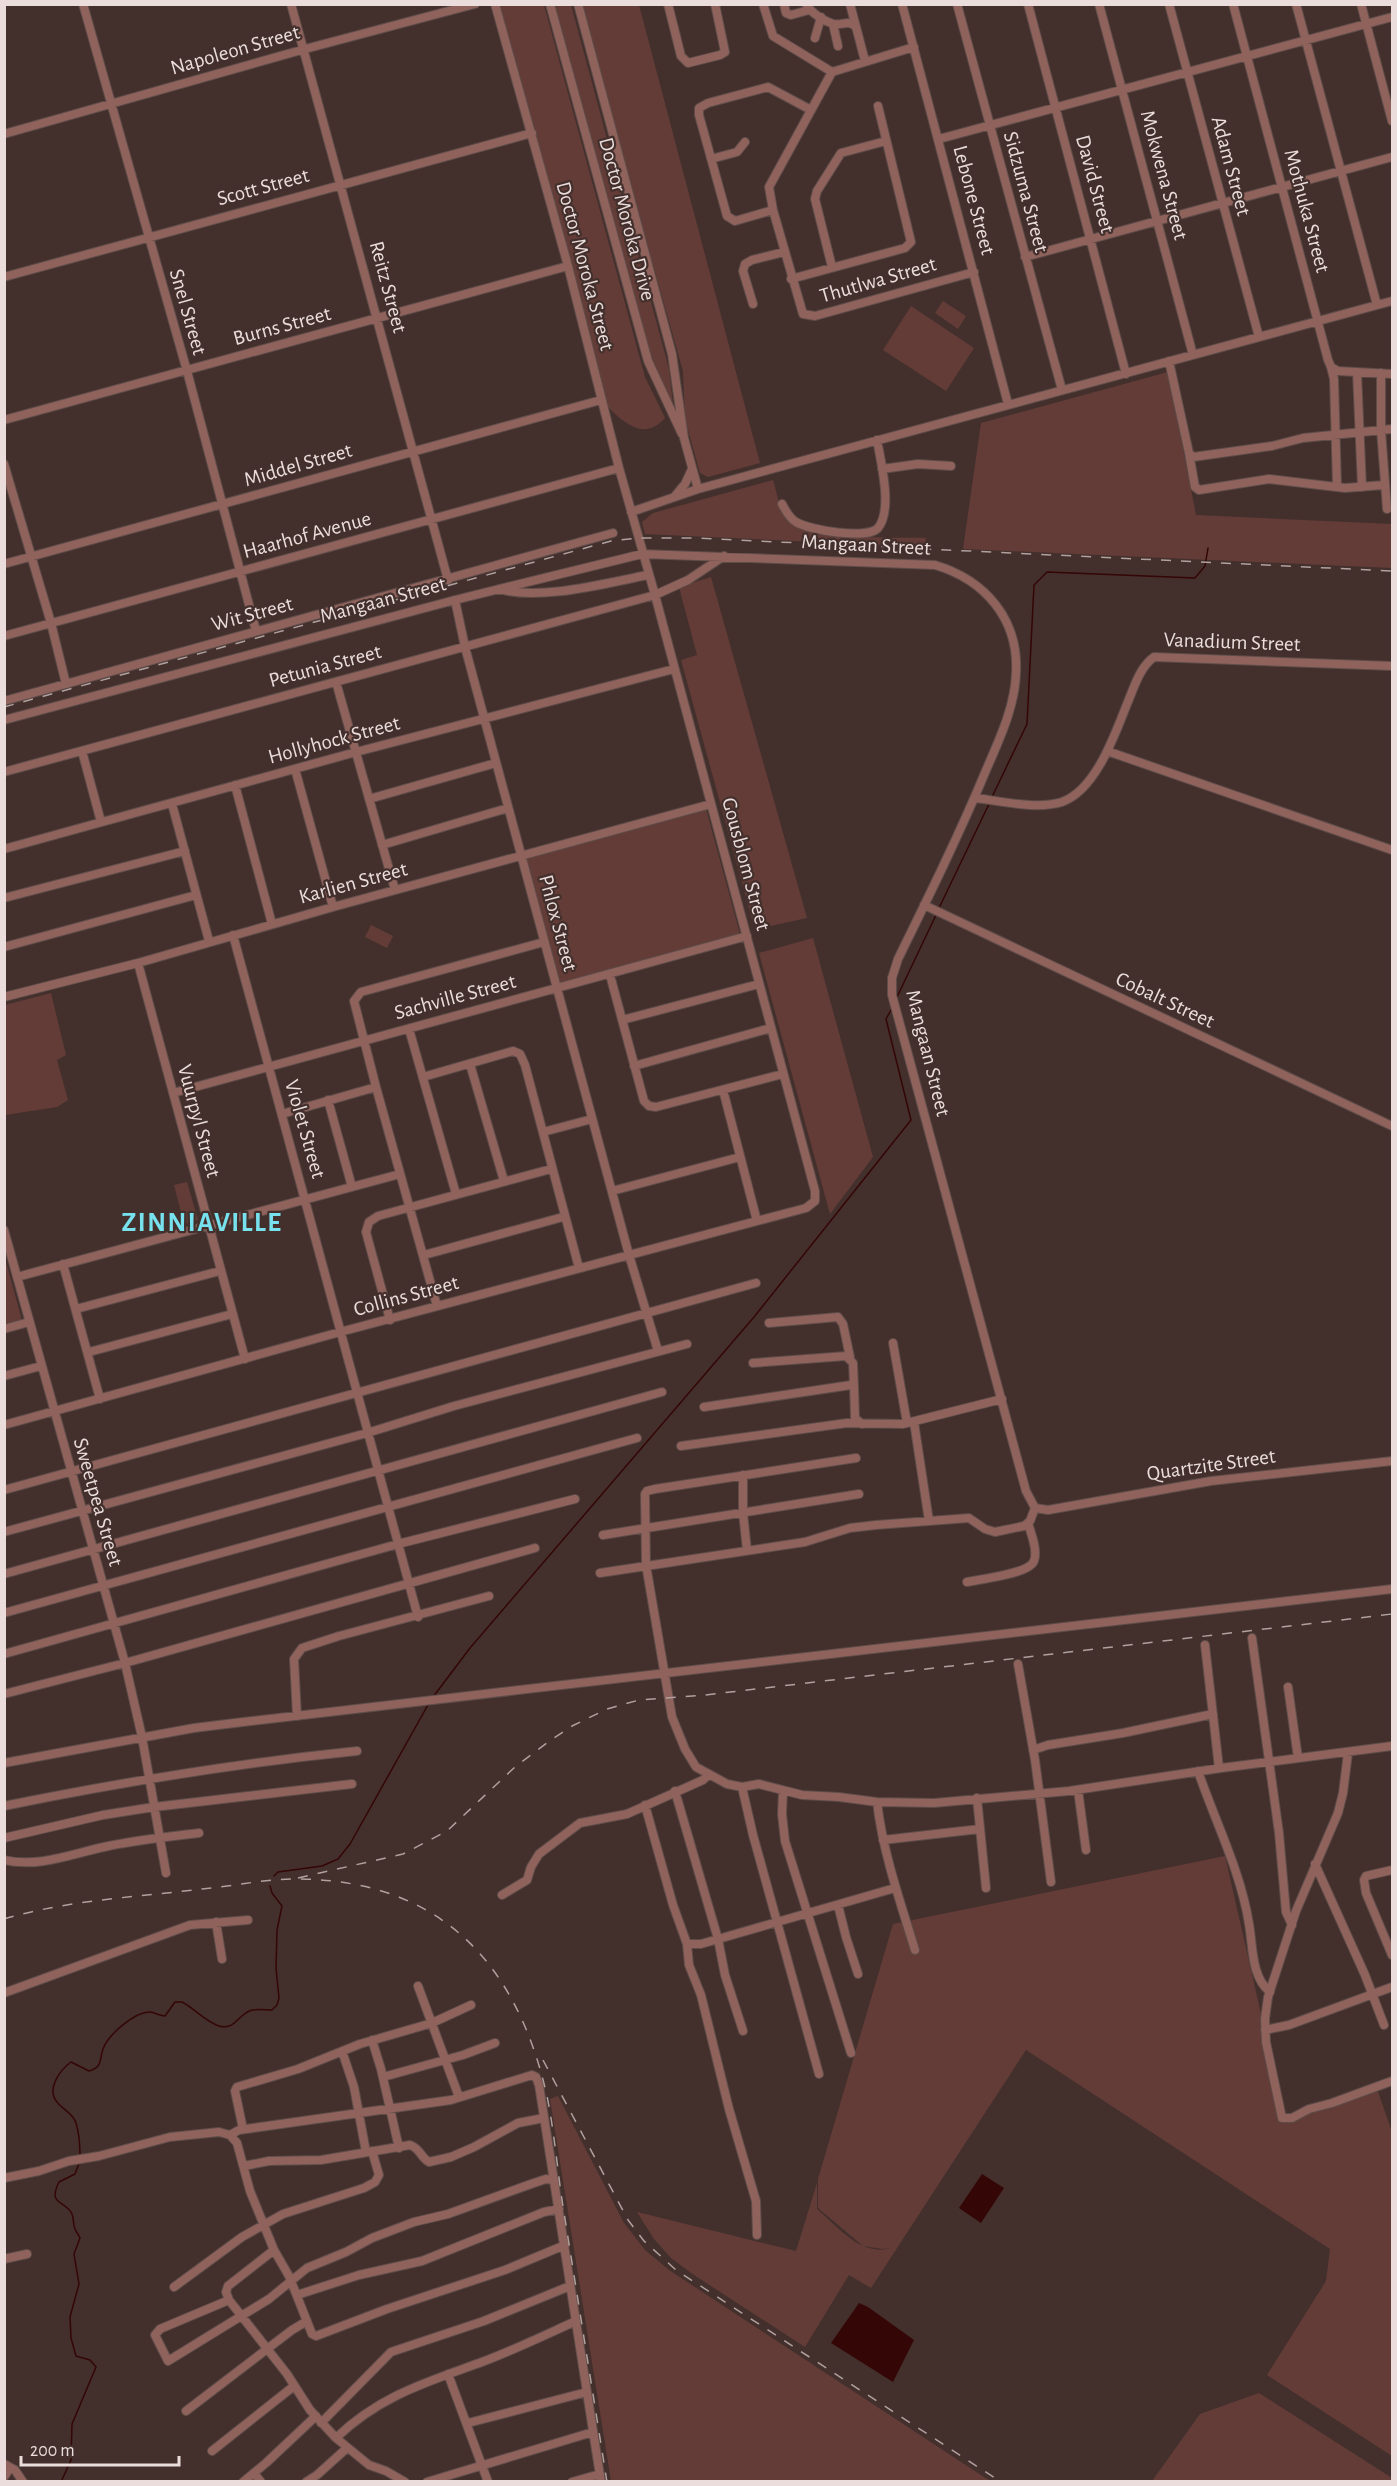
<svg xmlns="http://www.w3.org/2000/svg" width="1397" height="2486" viewBox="0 0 1397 2486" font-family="'Alegreya Sans',sans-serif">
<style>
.green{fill:#633c37}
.water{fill:#340605}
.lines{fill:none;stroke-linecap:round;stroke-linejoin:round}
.stream{stroke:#340605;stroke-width:1.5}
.minor-casing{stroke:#5e4c49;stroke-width:10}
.minor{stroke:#8f625c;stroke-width:8}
.rail{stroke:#b0a19e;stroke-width:1.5;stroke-dasharray:10 10;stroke-linecap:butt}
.labels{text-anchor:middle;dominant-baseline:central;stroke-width:4.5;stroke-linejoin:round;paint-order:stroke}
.street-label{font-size:21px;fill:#eadddb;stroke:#43302d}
.district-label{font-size:27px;font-weight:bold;letter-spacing:1.5px;fill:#77e1ee;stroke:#43302d}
</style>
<rect width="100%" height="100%" fill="#43302d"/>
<path class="green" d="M505,4L544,5L645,377L665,418C645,441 625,424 608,407L499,6Z
M554,5H571L669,369L674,413L655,373Z
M580,5H639L760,463L708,477L700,473L685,419L683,371Z
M943,301L966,316L958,329L935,313Z
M911,306L974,348L946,391L883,350Z
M1168,372L1196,515L1392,524V568L963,549L981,423Z
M773,480C777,492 779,512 789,519C821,541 887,537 926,538L925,547L645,534L642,522L653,513Z
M711,577L807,918L766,927L753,923L681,660L697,655L679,587Z
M706,809L740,934L560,983L526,858Z
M371,925L393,936L387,948L365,937Z
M813,938L873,1157L830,1214L759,953Z
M51,993L66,1055L57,1060L68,1100L57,1107L5,1115V1005Z
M187,1182L198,1220L184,1224L174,1185Z
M4,1254L22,1321L4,1325Z
M1225,1856L1285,2119L1376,2086L1392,2132V2456L1267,2375L1326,2281L1330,2249L1026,2050L871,2288L849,2275L805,2347L694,2275L671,2258L654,2239L637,2212L796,2251L817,2183V2209C838,2227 861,2257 891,2248L883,2249L863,2246L818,2208V2179L893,1924Z
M558,2096L624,2223L645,2250L669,2270L990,2481H611L550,2099Z
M1259,2393L1392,2478V2481H1152L1200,2414Z"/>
<path class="water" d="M982,2174L1004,2188L981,2223L959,2208Z
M859,2303L868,2307L914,2340L893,2382L831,2343Z"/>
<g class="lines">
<path class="stream" d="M992,797L1027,724L1034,585L1047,572L1195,578L1205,566L1208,548
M939,908L989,804
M897,997L936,915
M433,1697L470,1648L754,1317L911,1120L886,1019L891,1010
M274,1876L278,1872L322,1866L338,1859L350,1844L429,1703
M80,2156C80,2146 79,2133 76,2123C73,2113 63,2110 57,2102C46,2089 60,2070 71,2062L89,2071C103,2067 99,2060 103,2049C108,2035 135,2011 151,2012C155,2013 160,2016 165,2016L175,2002H182C194,2008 206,2022 219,2026C235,2031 239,2013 252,2010C258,2009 266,2010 272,2010L277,2005L279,1998L276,1968L277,1930L282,1906L272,1893L270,1886
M61,2482L71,2460L72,2424L96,2367L90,2360L76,2356L71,2338L70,2317L79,2284L74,2254L80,2238C79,2235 76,2232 75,2229C73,2225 74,2219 72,2214C66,2200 47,2206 59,2182L75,2174L80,2161"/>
<defs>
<path id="minor" d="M83,4L187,371L256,631
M291,4L448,580
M550,4L648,361L682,434
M578,4L672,354L684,438L698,489
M668,4L681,56L688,63L720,55L725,52L715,4
M763,4L773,36L832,72L914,47
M784,4L786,13L791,15L809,10
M806,4C811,13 824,21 833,24C843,26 848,19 856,27
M850,4L865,61
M902,4L1008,404
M957,4L1062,390
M1028,4L1126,374
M1099,4L1193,355
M1169,4L1259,337
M1233,4L1328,360L1331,367L1338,371L1392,374
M1296,4L1377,305
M1361,4L1392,121
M833,24L838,46
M815,38L821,17
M832,72L769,187L773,210L803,314L815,316L974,272
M4,134L305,49L475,4
M939,139L1392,17
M711,159L737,152L745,142
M773,210L735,221L727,216L699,115V108L708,103L768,87L811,110
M1025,257L1392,157
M832,267L815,199L817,191L841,153L886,141
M4,277L532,133
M791,279L905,248L911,242L878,106
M753,304L743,271L745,264L752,260L784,252
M1169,361L1189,453L1193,457L1272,446L1303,438L1392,429
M1331,367L1334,379L1337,486
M1357,373L1362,487
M1381,373V430L1387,509
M4,420L568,266
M1189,453L1195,487L1199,490L1269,479L1345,488L1384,485
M4,464L51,623L66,684
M882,469L918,464L951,466
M675,496L685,484L692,469
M782,504C786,511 789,518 796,522C809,530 867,540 878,528C893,510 881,462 877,440
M631,512L698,489L1392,301
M4,564L601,400
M499,589C541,601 606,583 648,575
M455,600L465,647L629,1255L658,1351
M4,636L619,468
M336,682L395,890
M4,701L613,533
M4,720L455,600L642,554L935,565C985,580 1019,619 1016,673C1015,706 1000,738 987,768C960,833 929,896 898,959L892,978V995L1026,1491L1035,1508
M82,751L101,822
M1107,751L1392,850
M295,769L333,907
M4,772L655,595L688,580L724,556
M235,785L272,924
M975,798C1002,801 1036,810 1062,802C1096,790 1115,734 1127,704C1134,688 1139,668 1154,657L1392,666
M369,799L496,763
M172,804L209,941
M382,845L508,808
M4,849L356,752L674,669
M4,898L185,851
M924,905L1392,1126
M233,935L418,1617
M4,947L196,895
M138,963L245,1359
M610,975L644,1101L649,1106L656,1107L783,1074
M4,997L138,963L333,907L711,804
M622,1020L759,984
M409,1029L456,1194
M470,1064L504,1181
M634,1066L771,1028
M423,1077L513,1051L520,1054L525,1065L579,1268
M723,1090L757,1221
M173,1093L747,936
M328,1100L352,1187
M282,1114L376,1087
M543,1132L592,1119
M612,1191L740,1157
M4,1230L125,1663L142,1737L166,1873
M424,1255L563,1217
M63,1264L100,1399
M17,1277L400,1174
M437,1306L376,1087L354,1001L361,992L544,942
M76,1309L220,1271
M390,1320L366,1232L369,1222L378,1216L551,1169
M769,1323L838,1317L843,1324L850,1357
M4,1329L29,1322
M893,1343L907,1423
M89,1352L232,1314
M753,1363L846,1356L853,1363L854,1387
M4,1376L41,1366
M704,1407L851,1385L854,1387L855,1418L862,1424
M914,1422L929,1521
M4,1425L340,1332L806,1208L815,1201V1191L655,595L619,468L568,266L495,4
M681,1446L847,1423L903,1424L1002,1399
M856,1458L655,1489L647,1491L645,1494L646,1565L672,1717L685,1749L696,1767L727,1784L742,1787L759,1784L802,1795L839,1797L877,1802L934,1803L1069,1791L1221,1768L1392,1746
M743,1475V1513L747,1550
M4,1490L756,1283
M1035,1508L1048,1510L1211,1481L1392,1461
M4,1532L367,1433L454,1406L687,1344
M603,1535L859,1494
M600,1573L805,1542L850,1528L876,1525L969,1518L985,1529L995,1532L1024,1526L1030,1521L1035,1508
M4,1574L662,1392
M967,1582C981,1579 1029,1574 1034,1561C1038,1550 1031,1534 1028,1523
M4,1613L637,1438
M1252,1638L1279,1833L1286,1912L1292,1925
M1205,1645L1219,1768
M4,1654L398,1544L575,1499
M1018,1664L1035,1760L1051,1882
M1288,1687L1298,1758
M4,1694L125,1663L535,1548
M297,1716L294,1659L302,1648L339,1636L489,1596
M1033,1750L1048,1745L1123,1733L1213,1714
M1348,1753L1343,1793L1338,1813L1296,1911L1268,1997L1265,2019L1266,2042L1282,2118H1292L1309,2109L1332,2103L1392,2081
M4,1763L194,1728L243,1722L1392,1589
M1198,1771C1215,1821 1241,1872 1249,1924C1253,1946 1251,1977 1270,1992
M742,1787L753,1835L819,2074
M1078,1790L1086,1850
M675,1791L718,1939L725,1975L743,2031
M783,1791L782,1814L785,1841L851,2053
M977,1798L986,1888
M877,1802C883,1853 900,1901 915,1950
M645,1805L673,1905L687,1944L689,1965L701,1995L729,2109L756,2201L757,2235
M4,1806C122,1782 238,1763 357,1751
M4,1838L103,1815L154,1807L352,1784
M883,1840L980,1829
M4,1860C38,1868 71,1854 104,1847C135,1840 167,1837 199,1833
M1315,1864L1365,1975L1384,2025
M1392,1870L1366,1876L1364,1880L1366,1893L1392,1955
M502,1895L527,1880L531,1867L539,1854L580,1823L627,1814L703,1780L709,1774
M838,1905L846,1937L858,1974
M216,1922L222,1959
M687,1944H701L895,1888
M418,1986L459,2097
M4,1993L190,1925L248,1920
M1265,2030L1289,2025L1392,1987
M372,2040L381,2069L399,2148
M342,2051L354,2087L366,2152
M383,2077L463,2055L495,2043
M243,2129L235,2091L237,2087L298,2069L360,2044L432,2023L471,2005
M230,2135L239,2130L451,2100L532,2075L536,2077L539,2085L601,2482
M244,2166L269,2161L321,2160L410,2145C420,2148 421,2158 429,2162L451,2157L474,2147L518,2123L544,2118
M4,2178L39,2171L69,2161L99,2156L170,2137L219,2132L230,2135L237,2143L250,2191L274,2250L228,2286L226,2292L229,2300L287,2374L310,2410L336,2438L369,2465L386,2471L405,2482
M274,2250L289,2276L312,2334L316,2336L387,2309L505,2270L565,2245
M4,2259L27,2254
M174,2287L242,2237L283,2214L364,2188L375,2182L379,2175L372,2151
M297,2295L359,2275L422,2261L544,2212L559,2209
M229,2300L160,2329L155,2335L168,2361L269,2299L307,2268L346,2252L372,2238L414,2222L448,2214L531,2184L546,2179L554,2180
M448,2374L488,2482
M186,2411L292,2330L307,2321
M321,2423L391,2352L484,2321L570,2286
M468,2423L587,2392
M336,2438C379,2396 427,2382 482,2362C514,2350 545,2335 576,2321
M212,2451L294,2386
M4,2464L15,2470L23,2482
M254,2473L261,2482
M4,2477L10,2468
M243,2482L266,2463L316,2416
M306,2482L317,2475L347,2448
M427,2482L593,2432
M572,2482L600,2474"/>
</defs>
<use href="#minor" class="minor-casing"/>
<use href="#minor" class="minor"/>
<path class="rail" d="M4,707L611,541L638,538H694L1392,571
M298,1878L403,1854L447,1831L515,1767L548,1742L572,1726L607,1709L639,1700L705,1695L1392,1614
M4,1919C68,1900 137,1897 202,1889C235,1886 269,1878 302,1879C442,1882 517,1964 547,2096C554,2130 557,2166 562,2200C577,2294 592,2388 607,2482
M543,2060L628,2220L644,2241L676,2270L1001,2482"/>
</g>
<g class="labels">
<g class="street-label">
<text transform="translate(235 50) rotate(-16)">Napoleon Street</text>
<text transform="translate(1231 166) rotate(75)">Adam Street</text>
<text transform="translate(1164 175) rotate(75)">Mokwena Street</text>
<text transform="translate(1095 184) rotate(75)">David Street</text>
<text transform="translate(263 187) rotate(-15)">Scott Street</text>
<text transform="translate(1026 192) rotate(75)">Sidzuma Street</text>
<text transform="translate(974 200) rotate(75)">Lebone Street</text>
<text transform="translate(1307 211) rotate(75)">Mothuka Street</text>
<text transform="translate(627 219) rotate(75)">Doctor Moroka Drive</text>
<text transform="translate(585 266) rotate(75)">Doctor Moroka Street</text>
<text transform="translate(878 280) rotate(-16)">Thutlwa Street</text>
<text transform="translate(388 287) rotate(75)">Reitz Street</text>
<text transform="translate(188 312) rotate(74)">Snel Street</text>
<text transform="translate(282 326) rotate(-15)">Burns Street</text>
<text transform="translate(298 465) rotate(-16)">Middel Street</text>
<text transform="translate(307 535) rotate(-15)">Haarhof Avenue</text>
<text transform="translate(866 545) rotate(3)">Mangaan Street</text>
<text transform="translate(383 600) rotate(-15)">Mangaan Street</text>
<text transform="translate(252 614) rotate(-15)">Wit Street</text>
<text transform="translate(1232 642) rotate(2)">Vanadium Street</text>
<text transform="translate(325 666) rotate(-15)">Petunia Street</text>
<text transform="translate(334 740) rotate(-15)">Hollyhock Street</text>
<text transform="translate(746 864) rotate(75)">Gousblom Street</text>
<text transform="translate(353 883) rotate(-15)">Karlien Street</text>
<text transform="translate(558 923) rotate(75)">Phlox Street</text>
<text transform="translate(455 997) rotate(-15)">Sachville Street</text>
<text transform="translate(1165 1000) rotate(25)">Cobalt Street</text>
<text transform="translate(928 1053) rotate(76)">Mangaan Street</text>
<text transform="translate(199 1121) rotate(75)">Vuurpyl Street</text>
<text transform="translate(305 1129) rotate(74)">Violet Street</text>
<text transform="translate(406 1296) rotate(-15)">Collins Street</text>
<text transform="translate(1211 1465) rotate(-8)">Quartzite Street</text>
<text transform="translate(98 1502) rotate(74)">Sweetpea Street</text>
</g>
<g class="district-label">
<text x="202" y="1222">ZINNIAVILLE</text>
</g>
</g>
<rect width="1397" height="2486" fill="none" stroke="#eadddb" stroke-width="12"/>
<path d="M21 2456v9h158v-9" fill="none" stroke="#eadddb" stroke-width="3"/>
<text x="30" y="2456" font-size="18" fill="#eadddb" stroke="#43302d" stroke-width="4.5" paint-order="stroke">200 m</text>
</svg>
